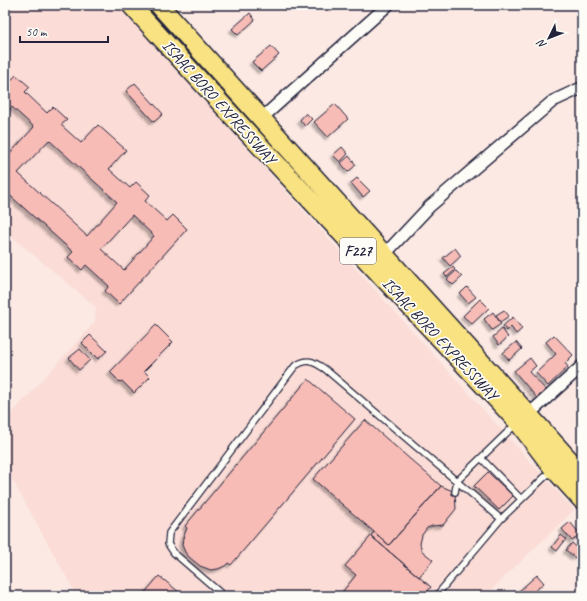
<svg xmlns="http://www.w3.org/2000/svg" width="587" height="601" viewBox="0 0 587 601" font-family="Caveat,sans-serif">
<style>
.built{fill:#fbdcd6}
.building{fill:#f8bcb7;stroke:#22223b;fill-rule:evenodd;filter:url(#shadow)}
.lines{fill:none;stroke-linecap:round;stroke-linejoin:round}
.lane-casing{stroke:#22223b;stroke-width:8}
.street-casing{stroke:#22223b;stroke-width:14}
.primary-casing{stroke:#22223b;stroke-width:21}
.lane{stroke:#fdfcf7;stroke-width:5.5}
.street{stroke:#fdfcf7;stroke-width:11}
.primary{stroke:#f8e281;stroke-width:18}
.labels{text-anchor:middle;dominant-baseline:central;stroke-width:3.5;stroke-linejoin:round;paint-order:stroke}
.shield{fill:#fdfcf7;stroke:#646373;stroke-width:1}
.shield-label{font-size:15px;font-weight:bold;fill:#22223b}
.street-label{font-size:16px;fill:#22223b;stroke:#fdfcf7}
</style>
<defs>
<filter id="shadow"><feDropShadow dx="-3" dy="3" stdDeviation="1" flood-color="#0004"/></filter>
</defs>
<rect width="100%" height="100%" fill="#fce9e4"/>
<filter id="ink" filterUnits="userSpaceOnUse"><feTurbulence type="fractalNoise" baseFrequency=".025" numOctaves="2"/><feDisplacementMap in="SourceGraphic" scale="8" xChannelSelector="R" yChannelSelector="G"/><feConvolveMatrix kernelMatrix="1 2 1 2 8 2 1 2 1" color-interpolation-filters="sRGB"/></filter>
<g filter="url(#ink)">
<path class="built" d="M5,5H117L574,510L485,596H77L5,466V421L95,322L96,307L5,231Z"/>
<path class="building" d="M250,13L255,20L238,35L232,29Z
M271,46L279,55L261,71L252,62Z
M16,75L30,87L25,92L47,113L53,107L67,120L61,125L81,143L98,125L126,150L109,169L130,188L136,182L150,195L145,201L167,221L173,215L187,229L119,304L105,291L109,286L86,265L82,270L68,257L73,252L5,191V159L34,127L12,107L5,115V87ZM49,140L117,202L87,236L18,173ZM132,215L154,236L124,270L101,249Z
M135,83L163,114L154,122L126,91Z
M335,104L348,119L328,137L314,122Z
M306,113L312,119L305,126L300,120Z
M342,147L348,154L340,162L333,155Z
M349,156L356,165L348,172L341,163Z
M357,178L370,191L363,197L351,183Z
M455,248L461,256L450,266L443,258Z
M453,267L455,270L447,277L444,274Z
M456,271L462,277L453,285L447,279Z
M467,287L476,297L468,303L460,294Z
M480,299L489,308L472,324L463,316Z
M504,310L509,316L500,322L496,315Z
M493,312L501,324L492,330L484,319Z
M513,317L522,329L516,334L511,327L507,331L503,326Z
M156,325L173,342L144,371L150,377L134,393L122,381L120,382L110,372Z
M502,329L508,337L499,345L493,337Z
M90,335L107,351L98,359L82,343Z
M554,335L573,355L565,363L568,367L548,386L536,373L556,354L546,342Z
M516,342L522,349L509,360L503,353Z
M80,349L90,360L79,370L69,358Z
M530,358L536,366L529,372L546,390L537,398L514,371Z
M308,379L355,419L231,565L228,563L225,566L218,569L211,570L200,566L189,557L185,552L182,545L183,538L187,528L185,526Z
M365,420L441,486L389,545L313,479Z
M488,472L513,496L499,510L474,486Z
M441,486L455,492L456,509L443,525L432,526L427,528L422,535L420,544L422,551L433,560L419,577L371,536L374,532L389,545Z
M570,522L580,534L572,541L562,529Z
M561,535L566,539L557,551L552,547Z
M371,536L431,587L424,596H339L356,575L345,566Z
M572,543L581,551L575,558L566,550Z
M537,575L544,583L529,596H523L519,591Z
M159,576L184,596H142Z"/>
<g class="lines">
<defs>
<path id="lane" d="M481,458L521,499
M455,492L457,481L516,424
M224,596L174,553L168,544L169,533L295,366C308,358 313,361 325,369L501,519
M436,596L501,519L552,470"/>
<path id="street" d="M262,118L388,5
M384,255L430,206L553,101L579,89L582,90
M528,415L582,366"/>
<path id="primary" d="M131,5L247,132L518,422L553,468L582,500
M159,5L582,474"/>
</defs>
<use href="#lane" class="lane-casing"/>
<use href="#street" class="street-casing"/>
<use href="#primary" class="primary-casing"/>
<use href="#lane" class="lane"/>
<use href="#street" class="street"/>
<use href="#primary" class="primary"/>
</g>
</g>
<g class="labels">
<rect class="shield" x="340" y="238" width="36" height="26" rx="3"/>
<g class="shield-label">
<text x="358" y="251">F227</text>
</g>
<g class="street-label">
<text transform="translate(219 102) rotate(48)">ISAAC BORO EXPRESSWAY</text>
<text transform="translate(440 339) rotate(47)">ISAAC BORO EXPRESSWAY</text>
</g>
</g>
<rect width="587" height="601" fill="none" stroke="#fdfcf7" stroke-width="20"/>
<rect x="10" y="10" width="567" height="581" fill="none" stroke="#22223b" stroke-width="1.5" filter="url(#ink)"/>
<g transform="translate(549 38) rotate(227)" stroke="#fdfcf7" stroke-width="3" paint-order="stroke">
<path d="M0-3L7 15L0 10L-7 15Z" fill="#22223b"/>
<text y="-6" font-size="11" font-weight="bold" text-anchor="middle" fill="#22223b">N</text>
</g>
<path d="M20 36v6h88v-6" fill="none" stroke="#22223b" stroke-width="2"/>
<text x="26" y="36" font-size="12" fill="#22223b" stroke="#fdfcf7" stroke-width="3" paint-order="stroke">50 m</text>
</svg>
